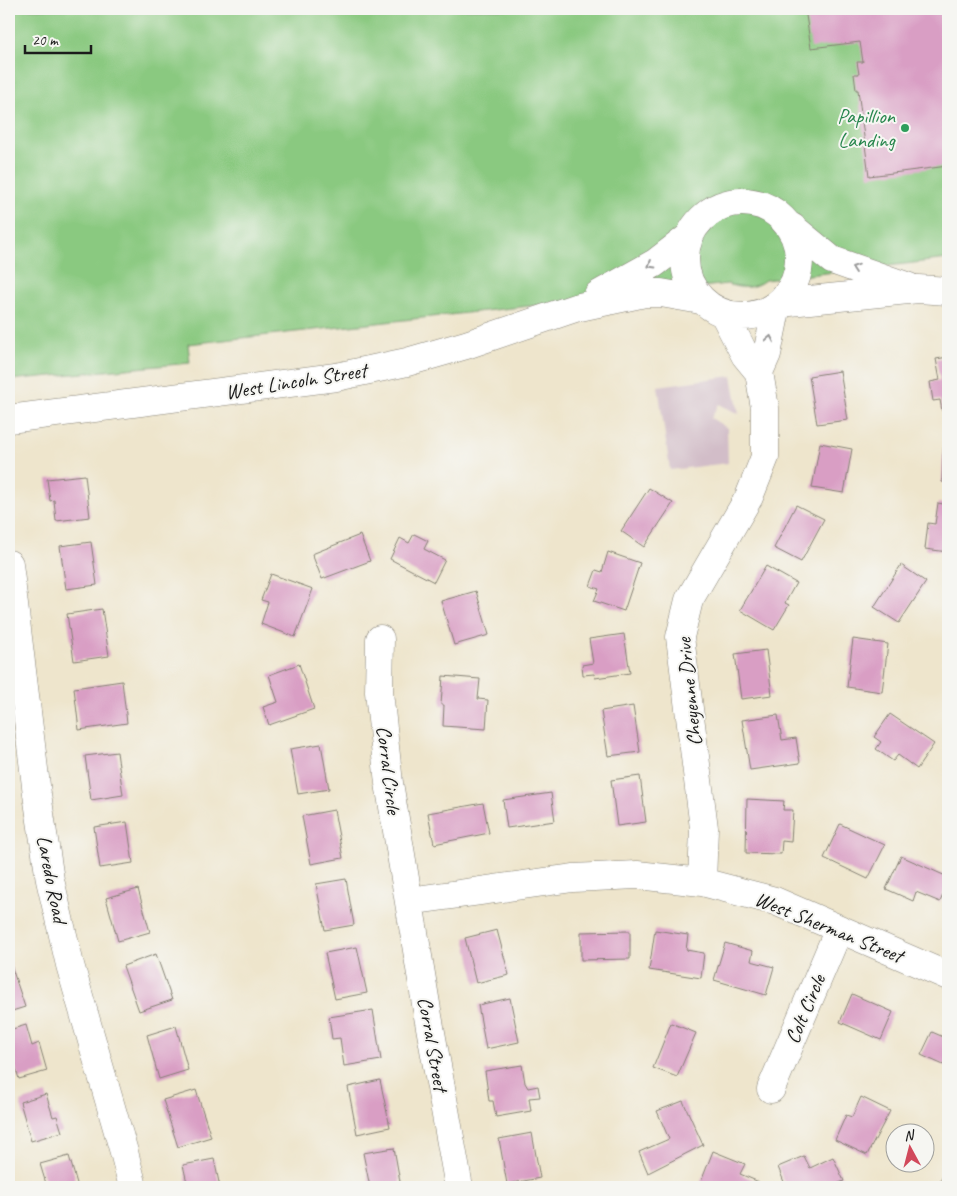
<svg xmlns="http://www.w3.org/2000/svg" width="957" height="1196" viewBox="0 0 957 1196" font-family="Caveat,sans-serif">
<style>
.industrial{fill:#d2bdc8}
.green{fill:#8ac980;stroke:#53724e}
.building{fill:#d99ec4}
.lines{fill:none;stroke-linecap:round;stroke-linejoin:round}
.minor-casing{stroke:#858074;stroke-width:29}
.minor{stroke:#fff;stroke-width:28}
.oneway{stroke:#999}
.leisure-dot{fill:#2e9e5b;stroke:#f6f6f2;stroke-width:2}
.labels{text-anchor:middle;dominant-baseline:central;stroke-width:4;stroke-linejoin:round;paint-order:stroke}
.leisure-label{font-size:21px;fill:#27864d;stroke:#f6f6f2;text-anchor:end}
.street-label{font-size:21px;fill:#1c1c1c;stroke:#f6f6f2}
</style>
<rect width="100%" height="100%" fill="#f6f6f2"/>
<filter id="ink" filterUnits="userSpaceOnUse"><feTurbulence type="fractalNoise" baseFrequency=".02" numOctaves="2"/><feDisplacementMap in="SourceGraphic" scale="10" xChannelSelector="R" yChannelSelector="G"/><feConvolveMatrix kernelMatrix="1 2 1 2 8 2 1 2 1" color-interpolation-filters="sRGB"/></filter>
<filter id="wash" filterUnits="userSpaceOnUse"><feTurbulence type="fractalNoise" baseFrequency=".0096" numOctaves="4" result="noise"/><feDisplacementMap in="SourceGraphic" scale="20" xChannelSelector="R" yChannelSelector="G"/><feGaussianBlur stdDeviation="1.12" result="paint"/><feColorMatrix in="noise" values="0 0 0 0 0 0 0 0 0 0 0 0 0 0 0 0 0 1.4 0 .05"/><feComposite in="paint" operator="in"/></filter>
<g filter="url(#wash)">
<rect width="100%" height="100%" fill="#eee5cc"/>
<path class="industrial" d="M732,376L739,414L719,404L711,418L727,428L728,463L670,470L658,386Z"/>
<path class="green" d="M9,9H948V259L765,280C754,289 740,289 728,284L188,344L190,363L9,380Z"/>
<g id="blocks">
<path class="building" d="M805,9H948V166L869,176L858,90H856L854,74H859L857,62H863L860,42L811,48Z
M948,357V410L942,411L940,400L933,401L930,382L940,380L936,359Z
M840,371L848,420L817,424L809,376Z
M944,434H948V483L942,482Z
M820,443L852,449L844,493L812,488Z
M85,475L90,517L56,521L54,500L50,501L47,479Z
M649,488L673,503L644,547L621,531Z
M938,503L948,505V552L925,549L928,523L935,524Z
M796,505L824,519L801,562L774,548Z
M414,534L428,541L424,549L445,560L434,582L390,559L400,538L409,543Z
M360,535L370,561L322,579L312,554Z
M91,542L97,585L66,589L60,546Z
M608,552L640,563L624,611L594,601L599,589L590,586L596,570L602,572Z
M901,565L926,582L899,623L874,607Z
M766,566L796,583L785,603L789,605L774,630L740,610Z
M271,574L313,589L295,637L261,624L268,602L261,600Z
M476,591L489,635L454,645L441,601Z
M102,609L109,656L74,661L67,614Z
M624,634L630,673L595,678L594,674L583,675L582,665L593,663L589,639Z
M853,639L888,644L882,692L847,687Z
M766,650L772,695L741,699L735,654Z
M299,664L314,709L269,725L263,707L278,702L269,675Z
M443,676L480,679L478,699L488,700L486,729L443,726L444,705H441Z
M122,681L127,723L79,730L74,688Z
M633,706L640,752L608,756L601,711Z
M890,714L934,744L917,769L898,755L893,761L876,749L881,742L874,737Z
M778,715L782,740L796,738L800,763L750,770L742,720Z
M321,744L329,789L298,794L290,749Z
M117,752L123,795L91,800L85,756Z
M640,776L646,822L617,826L611,780Z
M551,793L555,821L507,828L503,800Z
M747,799L784,801L783,810H793L791,842L782,841L781,854L746,853Z
M483,803L489,833L434,844L428,813Z
M334,810L343,858L311,864L302,816Z
M127,822L133,863L100,868L94,827Z
M840,824L885,845L868,879L824,858Z
M901,856L948,877V883L940,902L916,892L913,901L886,889Z
M346,879L354,925L325,930L316,884Z
M138,889L150,932L118,941L106,898Z
M497,930L509,975L476,983L465,938Z
M655,930L688,935L686,950L704,953L701,978L649,970Z
M630,931V959L581,960V932Z
M725,943L753,951L751,961L774,967L766,995L714,980Z
M357,947L367,993L335,999L325,953Z
M156,954L172,1000L139,1011L123,966Z
M9,959L25,1007L9,1012Z
M852,994L893,1012L881,1040L840,1022Z
M510,998L519,1042L486,1049L478,1005Z
M373,1010L381,1060L344,1066L340,1038L332,1039L329,1017Z
M671,1023L696,1033L677,1077L653,1068Z
M26,1025L32,1046L39,1043L47,1071L19,1079L9,1046V1030Z
M176,1026L188,1070L159,1079L147,1035Z
M932,1032L948,1039V1067L921,1055Z
M522,1065L525,1083L528,1088L538,1086L540,1097L529,1098L531,1111L496,1117L493,1101H489L485,1071Z
M380,1080L390,1127L357,1134L348,1087Z
M196,1090L211,1137L178,1147L163,1100Z
M46,1094L53,1117L57,1116L62,1132L31,1141L20,1102Z
M861,1097L890,1111L867,1155L835,1140L846,1115L852,1117Z
M683,1101L703,1145L648,1173L639,1152L669,1139L657,1111Z
M532,1133L540,1178L507,1184L499,1139Z
M394,1148L401,1187H370L363,1153Z
M713,1151L745,1164L740,1174L759,1182L757,1187H699Z
M69,1156L78,1187H47L40,1164Z
M804,1156L810,1168L833,1157L844,1181L829,1187H786L778,1167Z
M214,1159L220,1187H188L183,1165Z
M943,1176L948,1179V1187H937Z"/>
</g>
</g>
<g filter="url(#ink)">
<use href="#blocks" fill-opacity="0" stroke="#858074" stroke-width="1"/>
<g class="lines">
<defs>
<path id="minor" d="M685 259a57 57 0 1 1 114 0a57 57 0 1 1-114 0Z
M792,227L832,260L909,287
M598,295L655,263L690,236
M780,303L918,289L948,291
M724,314L745,355L759,372
M9,419L336,377L407,362L466,345L575,308L645,293H661L701,300
M9,564L37,794L50,880L70,965L124,1152L133,1187
M380,639L379,692L389,783L428,1016L459,1187
M702,882L704,828L680,637L689,600L749,497L765,457V408L759,372L767,354L777,305
M409,901L573,878L637,875L702,882L775,901L948,976
M771,1089L839,929"/>
</defs>
<use href="#minor" class="minor-casing"/>
<use href="#minor" class="minor"/>
</g>
<defs><path id="oneway-chevron" d="M-2-3.5L2.5 0L-2 3.5" fill="none" stroke-width="1.6" stroke-linecap="round" stroke-linejoin="round" transform="scale(1.25)"/></defs>
<g class="oneway">
<use href="#oneway-chevron" transform="translate(651 265) rotate(149)"/>
<use href="#oneway-chevron" transform="translate(855 268) rotate(-161)"/>
<use href="#oneway-chevron" transform="translate(770 339) rotate(-79)"/>
</g>
</g>
<circle class="leisure-dot" cx="905" cy="128" r="5"/>
<g class="labels">
<g class="leisure-label">
<text x="895" y="116">Papillion<tspan x="895" dy="24">Landing</tspan></text>
</g>
<g class="street-label">
<text transform="translate(296 381) rotate(-9)">West Lincoln Street</text>
<text transform="translate(689 692) rotate(-96)">Cheyenne Drive</text>
<text transform="translate(389 770) rotate(83)">Corral Circle</text>
<text transform="translate(52 879) rotate(79)">Laredo Road</text>
<text transform="translate(829 927) rotate(22)">West Sherman Street</text>
<text transform="translate(805 1009) rotate(-67)">Colt Circle</text>
<text transform="translate(433 1044) rotate(80)">Corral Street</text>
</g>
</g>
<rect width="957" height="1196" fill="none" stroke="#f6f6f2" stroke-width="30"/>
<g transform="translate(910 1148) rotate(353)"><circle r="24" fill="#f6f6f2" stroke="#9f9f9c"/>
<path d="M0-4L9 19L0 12L-9 19Z" fill="#d1495b"/>
<text y="-8" font-size="14" font-weight="bold" text-anchor="middle" fill="#1c1c1c">N</text>
</g>
<path d="M25 45v8h66v-8" fill="none" stroke="#1c1c1c" stroke-width="2.5"/>
<text x="32" y="45" font-size="15" fill="#1c1c1c" stroke="#f6f6f2" stroke-width="4" paint-order="stroke">20 m</text>
</svg>
